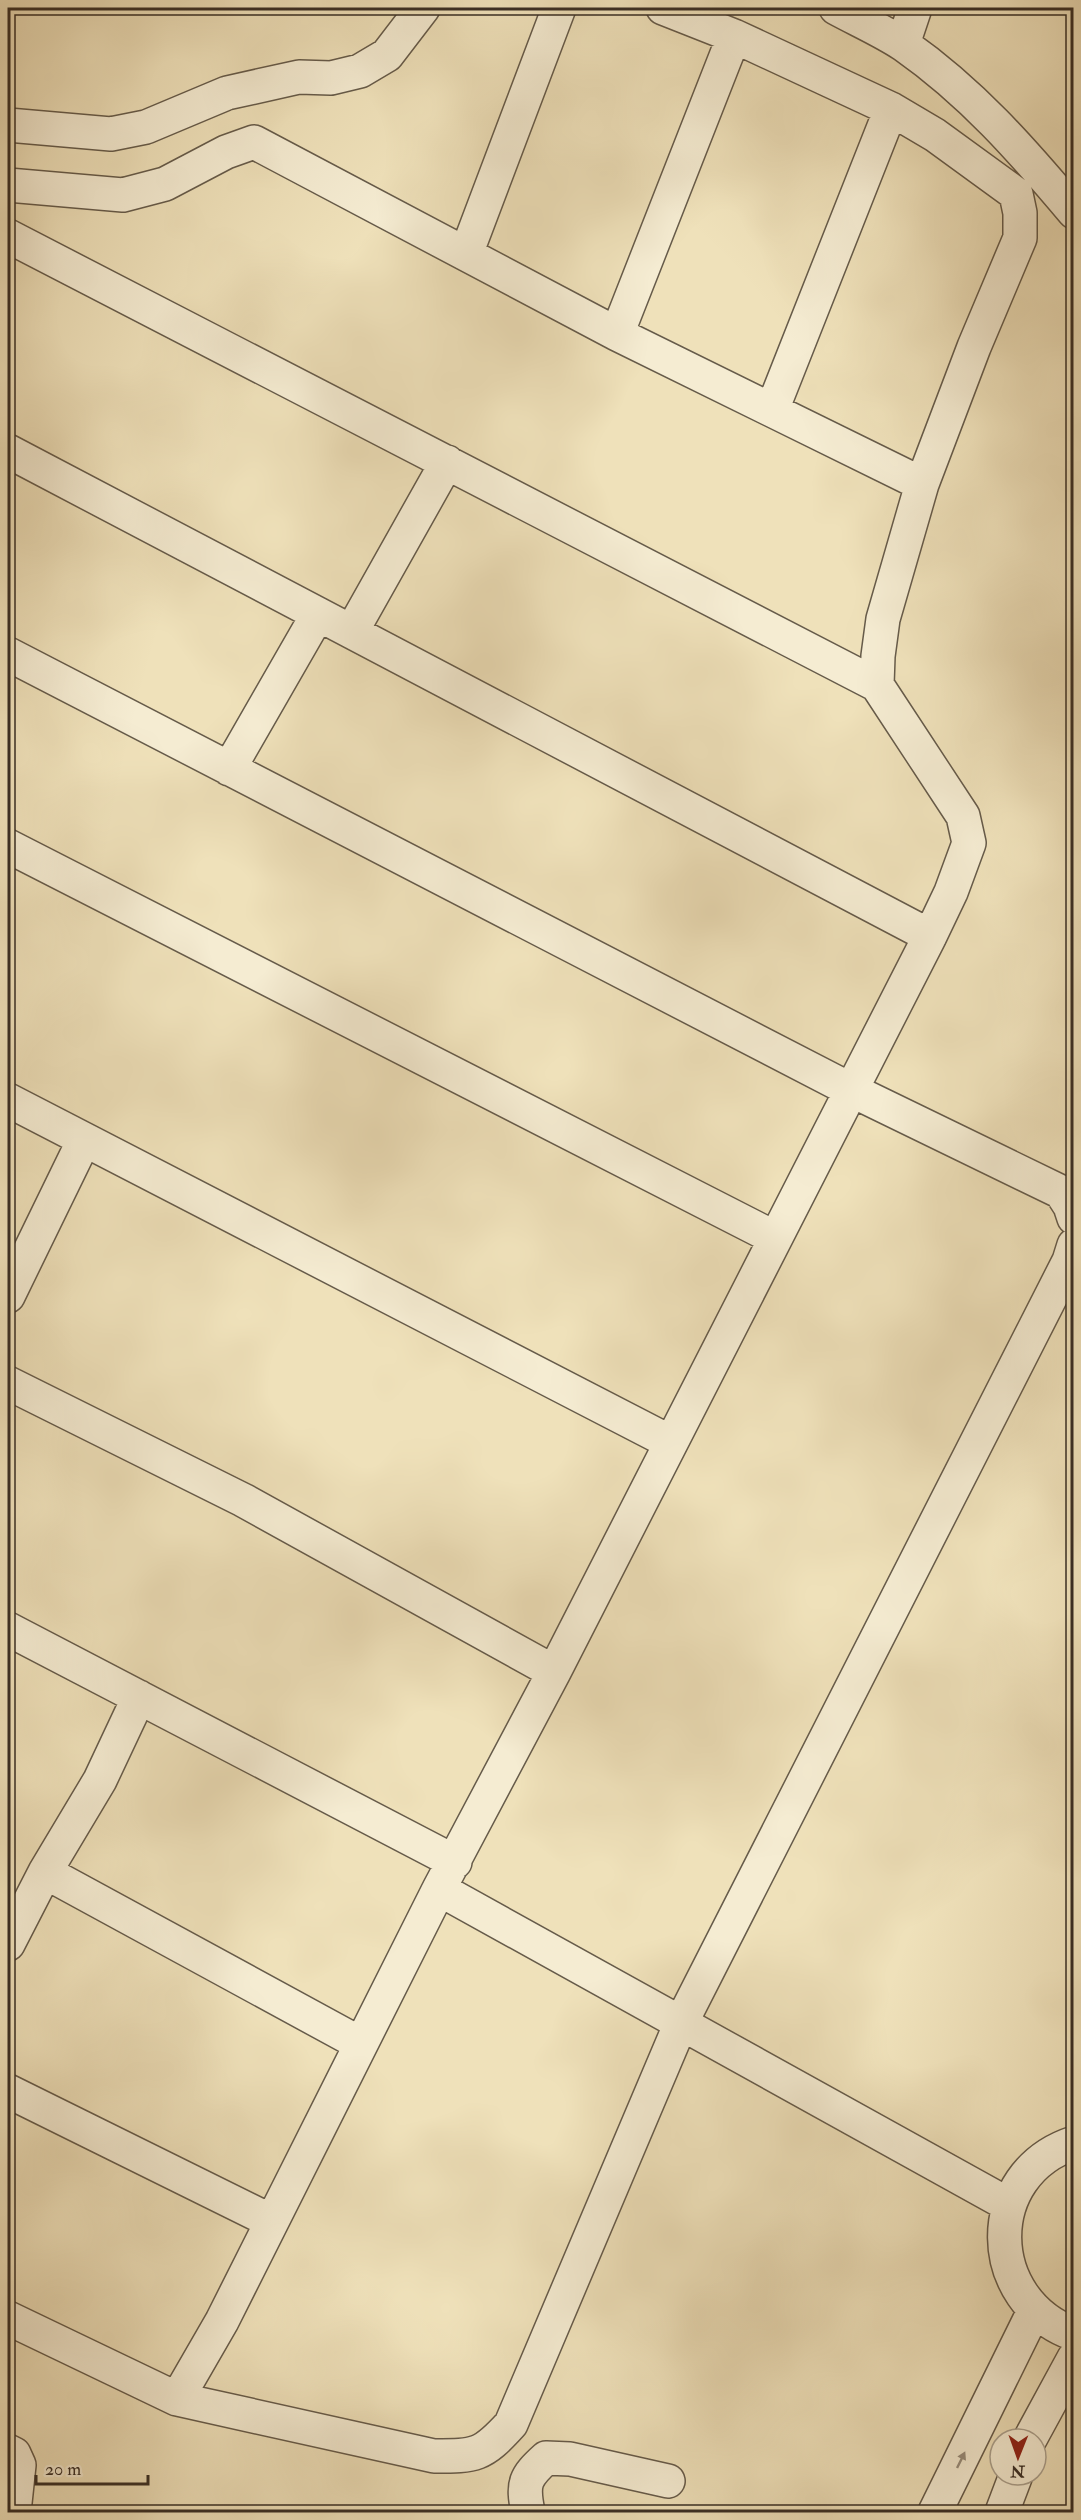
<svg xmlns="http://www.w3.org/2000/svg" width="1081" height="2520" viewBox="0 0 1081 2520" font-family="'IM FELL Double Pica',serif">
<style>
.lines{fill:none;stroke-linecap:round;stroke-linejoin:round}
.minor-casing{stroke:#665b4a;stroke-width:36}
.minor{stroke:#f5ecd2;stroke-width:33}
.oneway{fill:#978d7c}
</style>
<rect width="100%" height="100%" fill="#efe1ba"/>
<filter id="stains"><feTurbulence type="fractalNoise" baseFrequency=".00333" numOctaves="4"/><feColorMatrix values="0 0 0 0 .2 0 0 0 0 .09 0 0 0 0 .02 0 0 0 .5 -.17"/></filter>
<radialGradient id="worn" r=".72"><stop offset=".6" stop-color="#630" stop-opacity="0"/><stop offset="1" stop-color="#630" stop-opacity=".3"/></radialGradient>
<g class="lines">
<defs>
<path id="minor" d="M836,8C858,20 883,31 904,45C971,92 1022,150 1074,212
M903,44L915,8
M8,125L111,134L146,127L227,93L299,77L331,78L360,71L387,55L423,8
M8,185L123,195L165,184L226,152L254,142L617,334L922,484
M8,236L877,685
M466,254L559,8
M617,334L734,36
M772,410L891,109
M8,451L930,936
M352,631L447,462
M8,654L851,1090L1061,1192L1070,1206L1074,1218
M229,769L318,614
M8,846L775,1238
M8,1100L670,1442
M8,1296L84,1140
M8,1383L243,1500L554,1672
M8,1629L455,1862
M45,1872L361,2044
M439,1889L1009,2205
M8,1944L45,1872L100,1780L139,1697
M8,2091L271,2221
M1074,2143C980,2174 983,2301 1074,2334
M8,2318L177,2399L434,2456C476,2456 482,2456 511,2424L681,2023L1069,1261L1074,1245
M177,2399L222,2321L439,1889L554,1672L930,936L951,892L969,843L963,816L877,685L878,656L883,619L922,484L974,347L1020,238V213L1016,194L935,135L891,109L734,36L663,8
M1030,2439L1074,2358
M8,2451L14,2454L19,2465L14,2512
M528,2512C522,2483 525,2477 546,2458L570,2459L668,2481
M935,2512L1034,2311
M1002,2512L1016,2475"/>
</defs>
<use href="#minor" class="minor-casing"/>
<use href="#minor" class="minor"/>
</g>
<defs><path id="oneway-solid" d="M-6-.8H1V-3.2L6.5 0L1 3.2V.8H-6Z" transform="scale(1.5)"/></defs>
<use class="oneway" href="#oneway-solid" transform="translate(961 2460) rotate(-64)"/>
<rect width="1081" height="2520" fill="none" stroke="#efe1ba" stroke-width="30"/>
<rect x="9" y="9" width="1063" height="2502" fill="none" stroke="#392e25" stroke-width="3"/>
<rect x="15" y="15" width="1051" height="2490" fill="none" stroke="#392e25" stroke-width="1.5"/>
<g transform="translate(1018 2457) rotate(181)"><circle r="28" fill="#f5ecd2" stroke="#aaa08d" stroke-width="1.5"/>
<path d="M0-4.5L10 22L0 15L-10 22Z" fill="#8f2418"/>
<text y="-9" font-size="16" font-weight="bold" text-anchor="middle" fill="#392e25">N</text>
</g>
<path d="M36 2475v9h112v-9" fill="none" stroke="#392e25" stroke-width="3"/>
<text x="45" y="2475" font-size="18" fill="#392e25" stroke="#f5ecd2" stroke-width="4.5" paint-order="stroke">20 m</text>
<rect width="100%" height="100%" filter="url(#stains)"/>
<rect width="100%" height="100%" fill="url(#worn)"/>
</svg>
